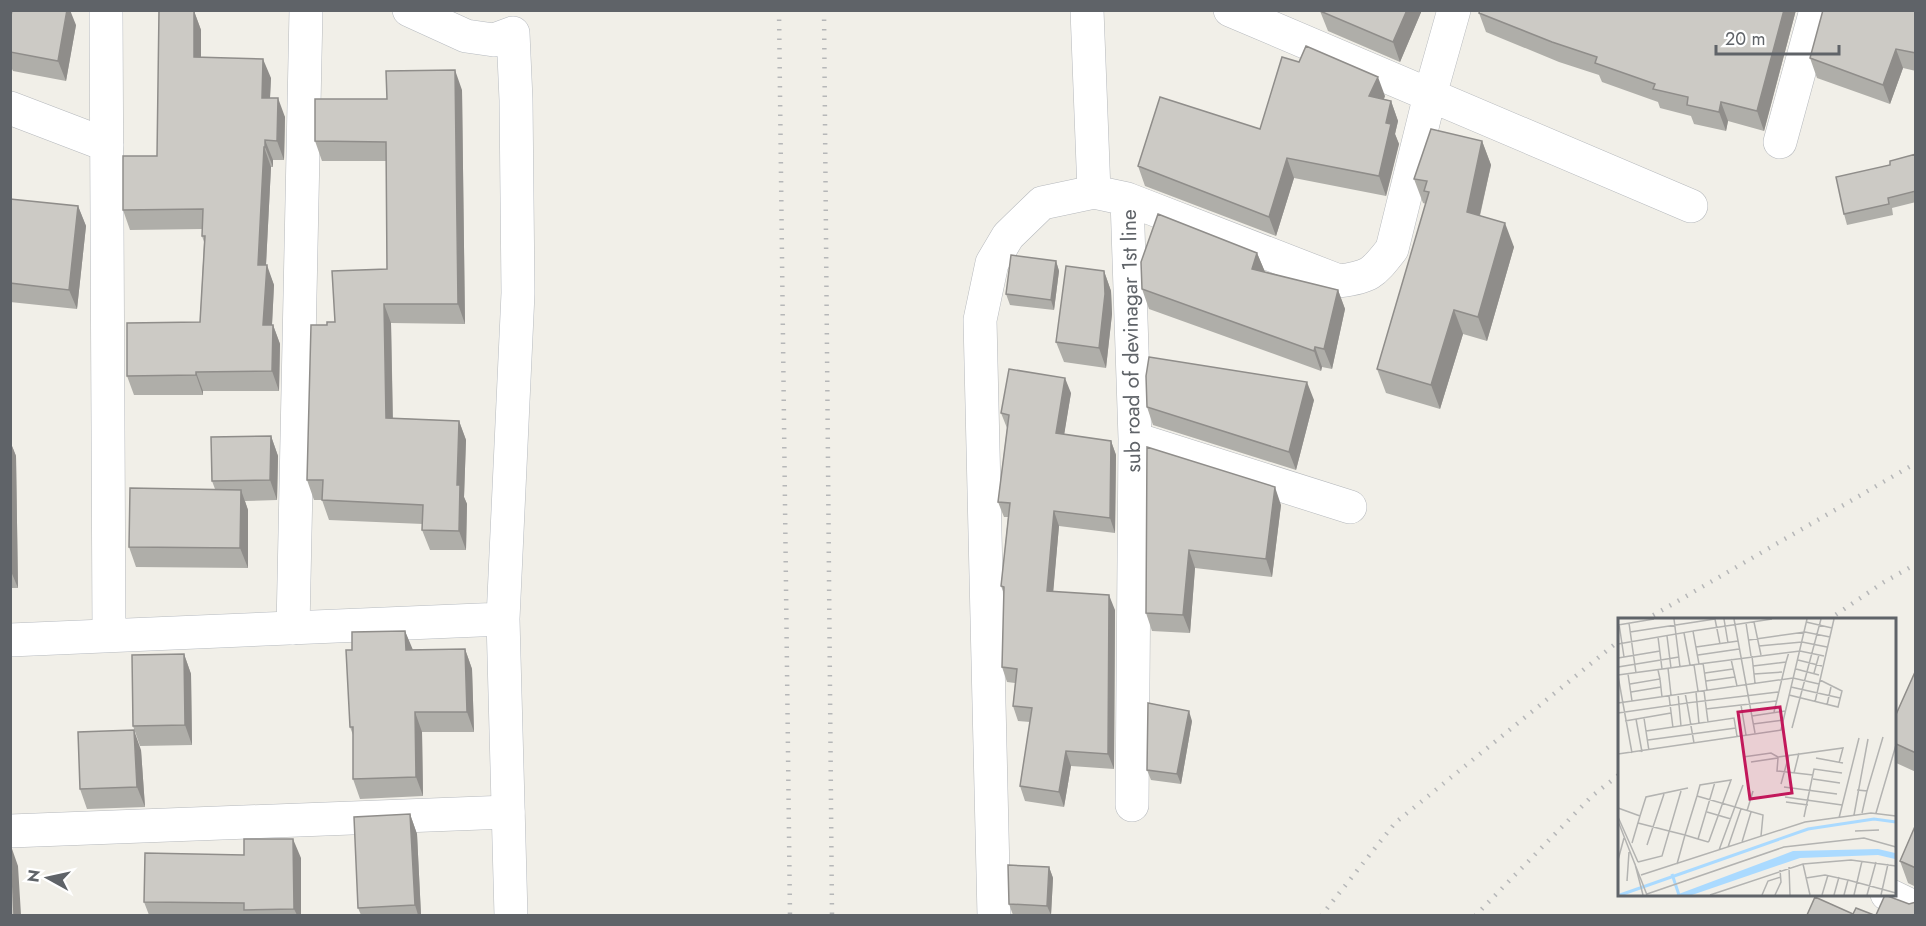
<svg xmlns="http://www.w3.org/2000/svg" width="1926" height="926" viewBox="0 0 1926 926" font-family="Jost,sans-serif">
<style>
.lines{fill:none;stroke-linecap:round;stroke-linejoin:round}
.street-casing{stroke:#b5b8bc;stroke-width:34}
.secondary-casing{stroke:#b6babf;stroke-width:34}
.street{stroke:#fff;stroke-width:33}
.secondary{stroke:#fff;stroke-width:33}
.rail{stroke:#b6b7b8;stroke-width:4.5;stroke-dasharray:1.5 8;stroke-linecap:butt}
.wall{fill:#afaea9}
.shaded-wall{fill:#8f8d8a}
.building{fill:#cccac5;stroke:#8f8d8a;stroke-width:1.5}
.labels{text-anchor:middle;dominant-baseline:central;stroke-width:4.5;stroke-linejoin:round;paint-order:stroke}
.street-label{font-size:21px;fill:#5f6368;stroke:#fff}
.inset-river{fill:none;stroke:#aadaff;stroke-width:3}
.inset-road{fill:none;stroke:#b3b3b1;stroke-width:1.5}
.view{fill:#c2185b;fill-opacity:0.15;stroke:#c2185b;stroke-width:3}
.inset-edge{fill:none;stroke:#5f6368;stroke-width:3}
</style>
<rect width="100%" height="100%" fill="#f1efe8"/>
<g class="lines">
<defs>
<path id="street" d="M106,10L109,635
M1087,10L1094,192
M1230,10L1691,206
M10,108L107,145
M1780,142L1816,10
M1135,439L1350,507
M293,628L306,10
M1132,805L1135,439L1127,199L1339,281C1371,277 1373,273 1392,249L1430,95L1454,10
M10,831L508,812
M1887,894L1916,908
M994,916L980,320L992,263L1008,236L1042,203L1094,192L1127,199"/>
<path id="secondary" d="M409,10L466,36L494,40L513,33L516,100L518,293L503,619L511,916
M10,640L503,619"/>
</defs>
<use href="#street" class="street-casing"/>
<use href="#secondary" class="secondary-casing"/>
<use href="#street" class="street"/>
<use href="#secondary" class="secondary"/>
<path class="rail" d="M779,10L790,916
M824,10L832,916
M1645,620L1916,463
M1828,620L1884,582L1916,564
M1321,916L1395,823L1620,640
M1475,916L1592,796L1620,774"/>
</g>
<path class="wall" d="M1422,10L1400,62L1328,31L1320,11Z
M1796,10L1764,131L1728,121L1726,131L1694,124L1691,116L1660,108L1658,102L1602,82L1599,75L1559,62L1486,32L1479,13Z
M1916,10V71L1903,68L1890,104L1817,78L1810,58Z
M194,11L201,30V57L271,78L270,98L285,117L284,160H273V167H271L266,265L274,285L272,325H273L280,344L279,391H203V395H134L127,376L200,322L204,242L202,236L203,229L130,230L123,210L157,156Z
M10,22L76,25L66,81L13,71L10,65Z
M462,90L465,324L391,323L393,418L459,421L466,440L464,497L467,504L466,550H430L422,530L423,524L329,520L322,500H314L307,480L327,325L335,322L387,269L386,161H322L315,141L387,99Z
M1385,96L1384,99L1391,101L1398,121L1395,134L1399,144L1386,196L1294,178L1276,236L1145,186L1138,166L1260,129Z
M1482,141L1491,165L1480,216L1514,247L1487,341L1463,334L1440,409L1386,393L1377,369L1426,204L1423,203L1414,179Z
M1916,154V202L1892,208L1893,215L1847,225L1844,214L1890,165Z
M10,199L78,206L86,226L77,309L10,302Z
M1257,253L1265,272L1338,290L1345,309L1332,369L1322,367L1321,371L1149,309L1142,289Z
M1056,261L1059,271L1054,310L1010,305L1006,294Z
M1104,271L1111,291L1112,314L1106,368L1064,362L1056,342Z
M1071,393L1064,434L1111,441L1116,455L1115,533L1059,526L1053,591L1115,610L1114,769L1071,766L1064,807L1025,801L1020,786L1030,722L1018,721L1013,706L1015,683L1007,682L1002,667L1004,594L1001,586L1008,517H1004L998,502L1007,428L1001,413Z
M1314,400L1296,470L1153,425L1147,407Z
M271,436L278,456L277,500L245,501L248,510V568L136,567L129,547L215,489L212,481Z
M10,441L16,456L18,588H10Z
M1147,447L1281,505L1272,577L1195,568L1190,633L1152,631L1146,613Z
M405,631L412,650L465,649L472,669L474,732H422L423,796L360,799L353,779V735L350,727L352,650Z
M184,654L191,674L192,745L140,746L133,726Z
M1916,673V772L1894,762V719Z
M1192,721L1181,784L1151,780L1147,770Z
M141,750L145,807L87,809L80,789Z
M410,814L417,834L421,915H361L358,908Z
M1916,824V887L1908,883L1900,861Z
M301,858V915H149L144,902Z
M1049,867L1053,878L1051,915H1013L1009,904Z"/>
<path class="shaded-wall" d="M67,10H70L76,25L66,81L58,61Z
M1407,10H1422L1400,62L1393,42Z
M1784,10H1796L1764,131L1757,111Z
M194,11L201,30V77L194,57Z
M1896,49L1903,68L1890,104L1883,85Z
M263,59L271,78L269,117L262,98Z
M455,70L462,90L465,324L458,304Z
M1378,77L1385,96L1376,116L1369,96Z
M278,98L285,117L284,160L277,141Z
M1391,101L1398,121L1395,134L1399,144L1386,196L1379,176L1386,123Z
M1721,102L1728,121L1726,131L1719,112Z
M265,140L273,160V167L265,147Z
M1482,141L1491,165L1475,236L1467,212Z
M264,147L271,167L265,284L258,265Z
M1287,158L1294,178L1276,236L1269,217Z
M78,206L86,226L77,309L69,290Z
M1505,223L1514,247L1487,341L1478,317Z
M1257,253L1265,272L1252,269Z
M1056,261L1059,271L1054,310L1051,300Z
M267,265L274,285L271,344L263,325Z
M1104,271L1111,291L1112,314L1106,368L1099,348Z
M1338,290L1345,309L1332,369L1324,349Z
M384,304L391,323L393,437L386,418Z
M1454,310L1463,334L1440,409L1431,385Z
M273,325L280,344L279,391L272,371Z
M1315,347L1322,367L1321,371L1314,351Z
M196,372L203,391V395L196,375Z
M1065,378L1071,393L1062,448L1056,433Z
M1307,382L1314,400L1296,470L1289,452Z
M459,421L466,440L464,497L467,504L466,550L459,531L457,485Z
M271,436L278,456L277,500L270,480Z
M10,441L16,456L18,588L10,569Z
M1111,441L1116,455L1115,533L1110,518Z
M1275,487L1281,505L1272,577L1266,559Z
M241,490L248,510V568L240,548Z
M1054,511L1059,526L1052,606L1047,591Z
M1189,550L1195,568L1190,633L1183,615Z
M1109,595L1115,610L1114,769L1108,754Z
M405,631L413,650H406Z
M465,649L472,669L474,732L467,712Z
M184,654L191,674L192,745L185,725Z
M1189,711L1192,721L1181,784L1177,774Z
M415,712L422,732L423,796L416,777Z
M134,730L141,750L145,807L137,787Z
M1066,751L1071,766L1064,807L1059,792Z
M410,814L417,834L421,915H418L415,905Z
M293,839L301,858V915H297L294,909Z
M11,846L18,866L21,915H14Z
M1049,867L1053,878L1051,915L1047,906Z"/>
<path class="building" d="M12,10H67L58,61L10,52V22Z
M159,10L194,11V57L263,59L262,98H278L277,141L265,140V147H264L258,265H267L263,325H273L272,371L196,372V375L127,376V323L200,322L205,236H202L203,209L123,210V156H157Z
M1321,10H1407L1393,42L1320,11Z
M1480,10H1784L1757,111L1721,102L1719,112L1687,105L1688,97L1653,89L1655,84L1595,63L1597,57L1552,42L1479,13Z
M1823,10H1916V53L1896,49L1883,85L1810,58Z
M1306,46L1378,77L1369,96L1391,101L1386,123L1391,124L1379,176L1287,158L1269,217L1138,166L1160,97L1260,129L1282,57L1299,62Z
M455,70L458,304H384L386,418L459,421L457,485H460L459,531L422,530L423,505L322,500L323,480H307L311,325H327V322H335L332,271L387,269L386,142L315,141V99H387L386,71Z
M1431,129L1482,141L1467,212L1505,223L1478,317L1454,310L1431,385L1377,369L1429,192L1424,191L1427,181L1414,179Z
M1916,154V191L1888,198L1889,204L1844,214L1836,177L1890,165V161Z
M10,199L78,206L69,290L10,283Z
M1158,214L1257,253L1252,269L1338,290L1324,349L1315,347L1314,351L1142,289L1141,262Z
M1011,255L1056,261L1051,300L1006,294Z
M1066,266L1104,271L1105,294L1099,348L1056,342Z
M1149,357L1307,382L1289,452L1147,407L1146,376Z
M1009,369L1065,378L1056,433L1111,441L1110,518L1054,511L1047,591L1109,595L1108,754L1066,751L1059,792L1020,786L1032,708L1013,706L1017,669L1002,667L1004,587L1001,586L1010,503L998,502L1009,415L1001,413Z
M271,436L270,480L212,481L211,437Z
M1147,447L1275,487L1266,559L1189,550L1183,615L1146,613Z
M130,488L241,490L240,548L129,547Z
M405,631L406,650L465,649L467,712H415L416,777L353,779V727H350L346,650H352V632Z
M184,654L185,725L133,726L132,655Z
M1915,672L1916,673V753L1894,743V719Z
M1148,703L1189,711L1177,774L1147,770Z
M134,730L137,787L80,789L78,732Z
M410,814L415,905L358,908L354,817Z
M1916,824V868L1900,861Z
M244,839H293L294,909L244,910V903L144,902L145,853L244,855Z
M10,846H11L14,915H10Z
M1008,865L1049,867L1047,906L1009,904Z
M1885,895L1909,904L1916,902V915H1876Z
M1815,897L1853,914L1856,908L1874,915H1807Z"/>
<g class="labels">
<g class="street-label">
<text transform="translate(1131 341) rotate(-91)">sub road of devinagar 1st line</text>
</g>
</g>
<g transform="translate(1618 618)">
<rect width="278" height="278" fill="#f1efe8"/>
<path d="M260,231L277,235V241L260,237L182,240L74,277H58L175,233Z" fill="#aadaff"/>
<path class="inset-river" d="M54,256L61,277M2,277L190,211L256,201L278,204"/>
<path class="inset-road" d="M56,1L62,49M97,1L102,26M106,1L110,25M116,1L137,115M136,4L143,37M188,4L214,10M11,5L18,55M128,5L133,38M1,6L6,39M0,7L36,1M75,13L154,1M12,14L97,1M66,15L72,47M49,18L53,50M40,19L44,51M131,22L187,14L212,19M0,26L75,13L81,46L0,57M141,28L184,24L209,29M78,29L120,23M80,37L121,31M134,38L137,65M0,40L42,33M113,41L119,68M180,42L204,48M85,45L89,72M81,46L182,33L206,38M76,47L80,73M135,48L168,44L171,34M0,49L61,39M50,50L53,77M178,51L201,57M87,55L115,51M196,55L201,37M10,56L14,83M136,56L164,54M0,58L14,135M42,61L44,79M88,63L117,59M12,66L42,61L40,52M173,69L222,80M86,73L90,104M13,74L43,69M78,74L81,106M67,75L69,85L160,74M60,76L63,108M171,77L220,89L224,73L202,62M51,78L55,110M197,84L216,1M0,85L175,60L201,66M123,87L128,117M209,87L213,69M88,91L158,83M156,94L168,44M0,95L69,85L76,125M134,98L167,93M26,100L31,133M18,101L24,134M7,103L53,95M135,106L165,102M174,110L203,1M28,113L116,100L119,118M30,122L118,110M0,136L163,112L189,1M125,139L153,135L160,139M160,139L225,130L221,145M198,140L225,145M133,144L160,140L159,153L195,157M176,155L181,135M195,161L222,165M163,166L171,137M166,169L219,176M239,172L249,173L244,195M249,173L265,119M79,178L145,197L143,218M167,179L224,187M168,184L190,187M0,190L22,198L28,179L70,170M129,193L135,173M89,194L113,201M258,195L278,127M236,197L250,121M0,199L20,244M186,199L196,151L224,155M221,200L241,120M0,203L29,277M20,205L51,213L67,217L80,221L90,224L91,223L113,162L82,167L79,178L67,217L59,246M237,213L261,212M80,221L97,164M124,224L133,194M14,225L22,198M29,227L46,176M110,229L123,191M101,232L125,167M0,242L6,220M20,244L44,238L63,173M17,246L25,277M185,246L192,277M171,249L172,277M23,257L187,204L253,195L278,198M188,260L207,257L230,262L226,277M230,262L278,275M9,263L11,234M29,276L166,229L246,220L278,229M92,277L185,246L233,242L278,248M144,277L150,263L163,259M157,277L163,264L162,252M204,277L210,257M216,277L221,259M236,277L244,243M249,277L258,244M263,277L270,246"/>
<path class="view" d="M162,89L174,175L132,181L120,94Z"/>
<rect width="278" height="278" class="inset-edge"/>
</g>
<rect width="1926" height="926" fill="none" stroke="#5f6368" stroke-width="24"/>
<g transform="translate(48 878) rotate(278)" stroke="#ffffff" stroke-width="4.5" paint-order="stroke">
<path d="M0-4.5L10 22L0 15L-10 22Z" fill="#5f6368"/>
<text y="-9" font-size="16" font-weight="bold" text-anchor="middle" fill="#5f6368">N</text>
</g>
<path d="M1716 45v9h123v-9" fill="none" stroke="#5f6368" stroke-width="3"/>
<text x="1725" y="45" font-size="18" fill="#5f6368" stroke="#ffffff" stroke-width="4.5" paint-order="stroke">20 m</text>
</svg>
